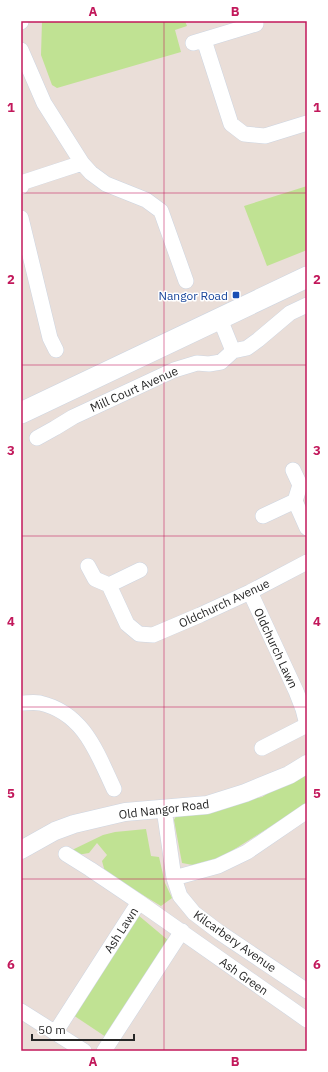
<svg xmlns="http://www.w3.org/2000/svg" width="328" height="1072" viewBox="0 0 328 1072" font-family="'IBM Plex Sans',sans-serif">
<style>
.grass{fill:#c0e293}
.lines{fill:none;stroke-linecap:round;stroke-linejoin:round}
.minor-casing{stroke:#cdd5e1;stroke-width:16}
.tertiary-casing{stroke:#cdd5e1;stroke-width:19}
.secondary-casing{stroke:#cdd5e1;stroke-width:22}
.minor{stroke:#fff;stroke-width:15}
.tertiary{stroke:#fff;stroke-width:18}
.secondary{stroke:#fff;stroke-width:21}
.grid{fill:none;stroke:#c2185b;stroke-width:1;stroke-opacity:0.55}
.transit-dot{fill:#1a4fb4;stroke:#fff;stroke-width:1.5}
.labels{text-anchor:middle;dominant-baseline:central;stroke-width:3;stroke-linejoin:round;paint-order:stroke}
.transit-label{font-size:12px;fill:#164399;stroke:#fff;text-anchor:end}
.street-label{font-size:12px;fill:#272727;stroke:#fff}
.neatline{fill:none;stroke:#c2185b;stroke-width:1.5}
.grid-label{font-size:13px;text-anchor:middle;font-weight:bold;fill:#c2185b}
</style>
<rect width="100%" height="100%" fill="#eaded8"/>
<path class="grass" d="M42,21H185L187,26L175,30L181,52L57,88L52,85L41,55Z
M307,186V250L267,266L244,206Z
M307,769V804L222,857L193,865L182,863L174,820L176,816L262,797Z
M146,829L151,856L159,857L165,883L172,898L161,906L105,872L102,861L107,855L97,843L89,853L77,855L72,850L103,835L115,832Z
M138,915L169,941L106,1037L73,1015Z"/>
<g class="lines">
<defs>
<path id="minor" d="M21,22V21
M204,40L231,124L244,134L265,136L307,123
M193,43L256,24
M21,50L44,103L82,163L91,173L106,184L146,200L161,211L186,281
M21,187L24,182L82,163
M21,218L50,338L56,350
M220,319L233,351
M37,438L55,428L73,417L174,370L197,363L209,364L221,362L233,351L247,348L258,340L290,313L307,305
M295,501L307,528
M263,516L295,501L300,485L293,470
M88,566L95,579L109,585L140,570
M109,585L127,624L139,634L153,635L200,615L250,592L307,562
M250,592L296,691L303,709L307,725L262,748
M21,703C27,703 34,702 40,703C84,713 97,753 114,789
M164,809L174,878L180,896L194,913L219,932L307,991
M174,878L218,866L247,852L307,811
M139,902L307,1020
M21,1011L84,1051
M55,1033L139,902L90,869L66,854
M104,1051L182,931"/>
<path id="tertiary" d="M21,850L55,831L74,824L125,812L207,805L245,793L289,775L307,764"/>
<path id="secondary" d="M21,413L307,277"/>
</defs>
<use href="#minor" class="minor-casing"/>
<use href="#tertiary" class="tertiary-casing"/>
<use href="#secondary" class="secondary-casing"/>
<use href="#minor" class="minor"/>
<use href="#tertiary" class="tertiary"/>
<use href="#secondary" class="secondary"/>
</g>
<path class="grid" d="M164,21V1051M21,193H307M21,365H307M21,536H307M21,707H307M21,879H307"/>
<rect class="transit-dot" x="232" y="291" width="8" height="8" rx="2"/>
<g class="labels">
<g class="transit-label">
<text x="228" y="295">Nangor Road</text>
</g>
<g class="street-label">
<text transform="translate(134 389) rotate(-24)">Mill Court Avenue</text>
<text transform="translate(224 603) rotate(-25)">Oldchurch Avenue</text>
<text transform="translate(276 648) rotate(65)">Oldchurch Lawn</text>
<text transform="translate(164 809) rotate(-7)">Old Nangor Road</text>
<text transform="translate(121 930) rotate(-57)">Ash Lawn</text>
<text transform="translate(235 941) rotate(35)">Kilcarbery Avenue</text>
<text transform="translate(244 976) rotate(35)">Ash Green</text>
</g>
</g>
<rect width="328" height="1072" fill="none" stroke="#ffffff" stroke-width="44"/>
<path d="M32 1034v6h102v-6" fill="none" stroke="#272727" stroke-width="2"/>
<text x="38" y="1034" font-size="12" fill="#272727" stroke="#ffffff" stroke-width="3" paint-order="stroke">50 m</text>
<rect x="22" y="22" width="284" height="1028" class="neatline"/>
<g class="grid-label">
<text x="93" y="16">A</text>
<text x="235" y="16">B</text>
<text x="11" y="112">1</text>
<text x="317" y="112">1</text>
<text x="11" y="284">2</text>
<text x="317" y="284">2</text>
<text x="11" y="455">3</text>
<text x="317" y="455">3</text>
<text x="11" y="626">4</text>
<text x="317" y="626">4</text>
<text x="11" y="798">5</text>
<text x="317" y="798">5</text>
<text x="11" y="969">6</text>
<text x="317" y="969">6</text>
<text x="93" y="1066">A</text>
<text x="235" y="1066">B</text>
</g>
</svg>
